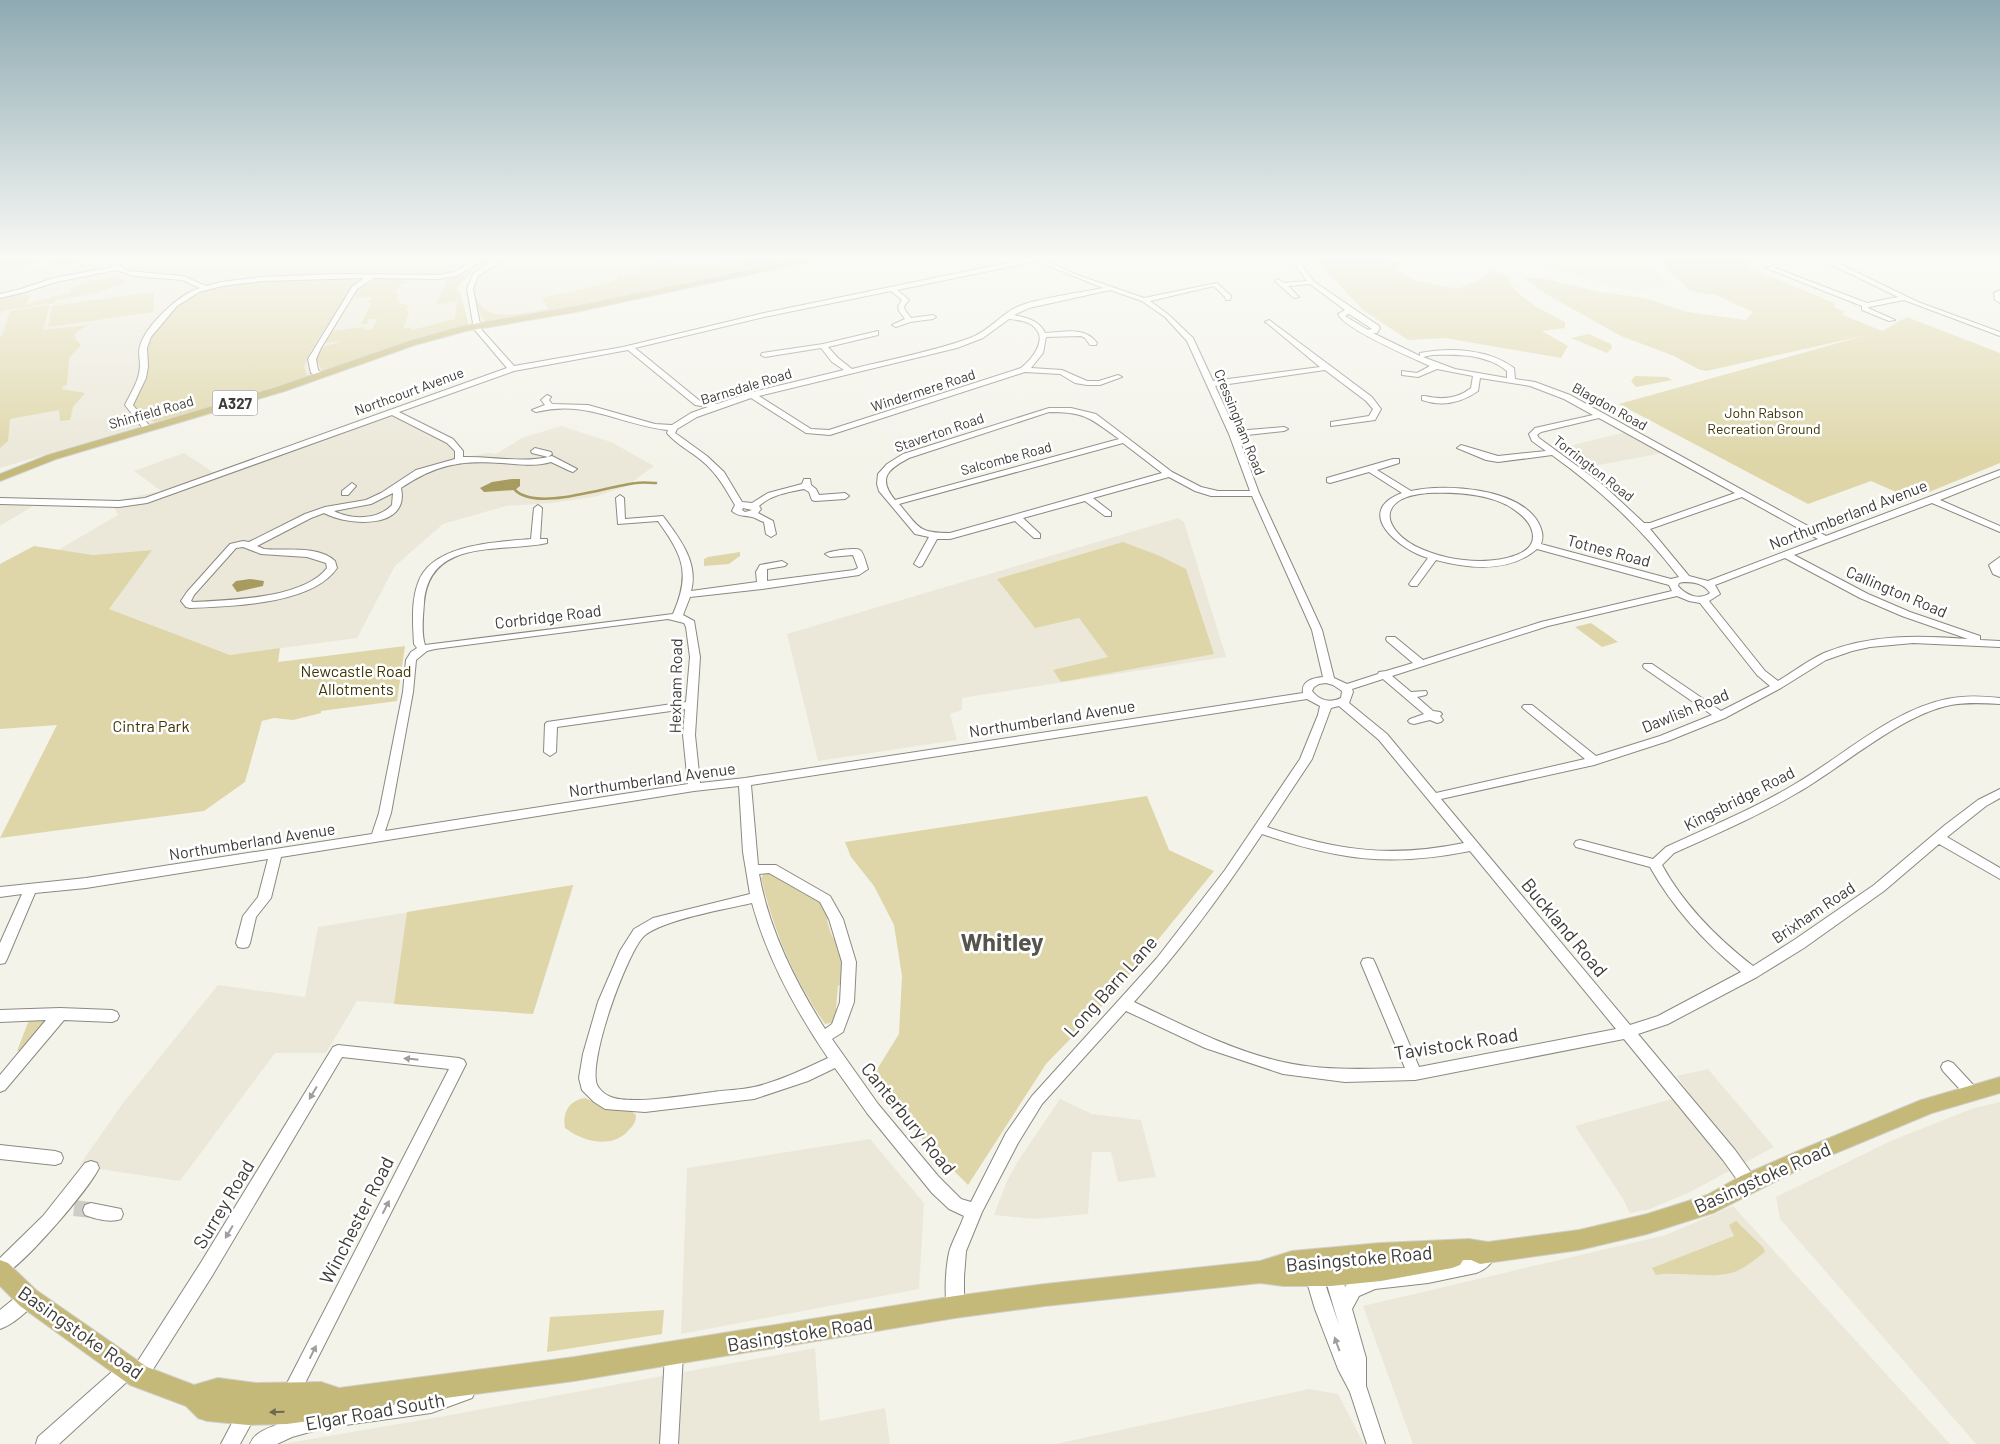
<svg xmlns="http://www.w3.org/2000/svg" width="2000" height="1444" viewBox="0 0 2000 1444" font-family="Barlow,sans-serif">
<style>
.built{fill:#ebe8d9}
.green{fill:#ded6a8}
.water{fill:#a79b60}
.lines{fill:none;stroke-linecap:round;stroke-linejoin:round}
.stream{stroke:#a79b60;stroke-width:2.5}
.minor-tunnel{stroke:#cfcec6;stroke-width:16;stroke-dasharray:16 8;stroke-linecap:butt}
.minor-casing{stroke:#8b8981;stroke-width:2}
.major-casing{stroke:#d0d0cf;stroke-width:2}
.minor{fill:#fff;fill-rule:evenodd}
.major{fill:#c5b97a;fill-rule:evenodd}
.oneway{fill:#9e9e9c}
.oneway2{fill:#6d684f}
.labels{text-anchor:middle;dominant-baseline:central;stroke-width:5;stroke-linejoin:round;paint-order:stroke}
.far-street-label{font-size:14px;fill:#3d3c38;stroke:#fff}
.far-park-label{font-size:14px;fill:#3e3603;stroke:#fff}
.shield{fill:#fff;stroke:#777674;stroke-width:1}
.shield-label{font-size:15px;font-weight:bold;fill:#3d3c38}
.street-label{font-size:16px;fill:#3d3c38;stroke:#fff}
.park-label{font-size:16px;fill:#3e3603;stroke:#fff}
.near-street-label{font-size:19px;fill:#3d3c38;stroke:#fff}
.near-district-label{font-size:25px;font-weight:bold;fill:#56554d;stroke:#fff}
</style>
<rect width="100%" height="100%" fill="#f4f3ea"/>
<path class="built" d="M0,258H498L475,270L458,286L457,290L460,292L469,326L396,345L245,398L154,422L0,468Z
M508,258H810L680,283L609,300L482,322L480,320L474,290L476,277L486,269Z
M1513,258H1631L1654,269L1668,284L1634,292Z
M389,411L457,447L464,457L488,453L496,454L522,438L561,426L611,442L654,466L627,486L594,497L552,503L506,506L443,524L395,566L357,638L230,655L108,609L151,550L93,555L58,550L118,515L114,507L119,500L161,491L134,471L184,453L216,474Z
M1626,432L1663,453L1583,468L1556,449Z
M0,504L33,506L0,526Z
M1178,518L1184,522L1226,657L962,698V710L950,714L957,740L818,761L787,634Z
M574,885L533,1014L357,1001L326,1053H275L180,1181L79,1166L123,1103L218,985L305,997L318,927Z
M1708,1069L1774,1147L1688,1193L1650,1209L1630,1213L1623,1199L1575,1126L1690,1094L1677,1076Z
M1060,1099L1092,1114L1141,1120L1156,1177L1118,1182L1111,1152H1092L1088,1214L1034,1219L994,1215L1007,1181L1018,1161Z
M2000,1102V1444H1976L1780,1219L1776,1197L1893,1140L1974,1108Z
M870,1139L924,1203L919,1289L681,1334L687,1168Z
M1733,1206L1950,1444H1413L1363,1306L1666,1235Z
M815,1348L820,1421L885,1408L890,1444H282L445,1416Z
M1309,1389L1338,1394L1364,1444H1056Z"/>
<path class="green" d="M85,258C76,265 65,268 54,265C49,264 49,262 43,262C29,264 15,270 0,268V259L3,258Z
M484,258H498L475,270L458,286L457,290L460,292L469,326L424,336L353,362L322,370L316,359L323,347L342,341L324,343L331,331L365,327L364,330L372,329L378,319H369L367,324H361L371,304L369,302L372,297L355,298L350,306L355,296L352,293C372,281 382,273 408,282L401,285L395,293L399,294L397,299L401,304H405L409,308L406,309L409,313L403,328H410L412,330L455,319L457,301L435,305L449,276L395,274L461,271Z
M747,258H810L680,283L576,308L494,321H485L481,316L475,298C479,301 482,308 485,310C498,319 534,312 548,309L542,298L608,283L618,279L617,275H635L654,263L667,262L687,265L681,267C691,271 733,261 747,258Z
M1314,258H1388L1404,265L1394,268L1414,280L1458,289L1481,279L1493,270L1508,276C1514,299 1546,311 1565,322V328L1542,331L1568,346L1561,358L1445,338L1408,340L1363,310Z
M1657,258H1760L1755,259L1745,266L1834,303V307L1845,312L1841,314L1882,331L1907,317L2000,353V463L1912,499L1871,481L1808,504L1619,404L1867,335L1706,371L1698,369L1674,356L1621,336L1546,294L1524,278L1546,279L1595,291L1648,299L1687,312L1746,320L1753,312L1716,295L1690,291Z
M293,271L298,273L297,279L359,277L358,283L353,286L310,352L304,366L307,376L245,398L154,422L134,406C133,397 145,382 147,371C148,362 146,353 148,344C149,336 157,328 162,322C196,281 234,283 283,277L288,272Z
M116,276L126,282L97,293L55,300L54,303L2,311L0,314V297L22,294L30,296L27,304L71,292L70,289L88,281Z
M154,292L153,312L48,327L52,306Z
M50,305L43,330L88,325L75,333V338L81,345L69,358L67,385L63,386L62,389L85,393L73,407L70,420L60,421L59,410L10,419L8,441L0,448V336H2L10,311Z
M1589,334L1611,344L1612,348L1607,353L1571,338Z
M1635,376L1667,377L1672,380L1636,387L1631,381Z
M1123,542L1160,556L1186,569L1214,654L1061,682L1053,670L1108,657L1079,618L1035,628L997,579Z
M34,546L93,555L152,550L109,609L230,655L280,648L278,662L405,646L397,701L321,711V713L293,720L274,718L262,721L245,782L204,811L0,838L57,725L0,729V564Z
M740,552V556L729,564L704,566V559L708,557Z
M1591,623L1618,642L1602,647L1575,627Z
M1147,796L1169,850L1214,871L1113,995L1046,1064L968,1185L868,1084L899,1034L902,976L894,925L874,886L851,857L845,842Z
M769,873L806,895L810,893L821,901L830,916L827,920C830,931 832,940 841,947L844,962L843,983L838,986L836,1008L839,1014L836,1022L825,1024C792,975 775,934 761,878L764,874Z
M573,885L533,1014L394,1004L407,912Z
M44,1017L46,1021L23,1050L17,1051L29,1020Z
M585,1098L608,1109L631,1111L636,1115C636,1122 633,1126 627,1132C610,1149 582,1141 565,1128C562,1113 569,1100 585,1098Z
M1736,1221L1763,1247L1765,1252L1761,1255C1752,1262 1742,1270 1731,1273C1709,1279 1680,1271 1656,1275L1652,1268L1734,1236L1729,1225Z
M664,1310L662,1334L547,1352L550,1317Z"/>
<path class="water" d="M512,479H520V486L515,490L484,492L480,488L492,482Z
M250,579L264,581L263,586L237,592L232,585L236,581Z"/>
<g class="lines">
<path class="stream" d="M515,490C537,512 607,486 636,483C643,482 650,483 656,483"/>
<path class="minor-tunnel" d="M74,1208L91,1210"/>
<defs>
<path id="minor" d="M111,258H117L116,263L128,271L183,276L206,286L221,282L262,277L338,274L439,275L454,272L479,258H487L456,276L439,279L374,278L357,289L321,348L316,359L318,370L325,375L321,377L311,373L308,359L352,287L364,278L262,281L222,286L199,292L177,306L151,337L147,348L148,366L146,378L133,405L152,429L148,431H145L125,405C131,392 140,380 140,365C140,359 138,352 140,346C146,325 179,294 200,288L182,280L135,276L116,270L56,282L25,292L0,298V294L21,289L54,278L113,267L110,263Z
M497,258H505L478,276L473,289L481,329L514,366L623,347L764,313L1032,258H1047L1044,260L1080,276L1144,298L1217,283L1231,296L1230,300H1226L1225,297L1214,286L1150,301L1169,315L1193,338L1213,381L1320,367L1267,323L1265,322L1269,320L1372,397L1381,409L1375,420L1331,426V422L1369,416L1373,409L1366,401L1325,370L1215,386L1236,431L1284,427L1288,429L1284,431L1238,436L1259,493L1322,630L1334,678L1347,684L1378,674L1379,672L1386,671L1413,663L1387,641L1386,639L1387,637H1395L1423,660L1541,622L1672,591L1669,585L1537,549C1509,573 1470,569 1436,560L1417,586H1411L1409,584L1428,558C1400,550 1352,512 1402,493L1369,472L1330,483L1327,482V478L1393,459H1399V463L1377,470L1411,491C1445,483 1518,488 1538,522C1542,530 1544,536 1541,544L1671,579L1679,577C1641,528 1602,491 1552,455L1498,462L1486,460L1457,448L1461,445L1498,456L1546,451L1532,441L1529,434L1535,428L1593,415L1564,399L1530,386L1480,378L1478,391C1461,403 1442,407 1422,400V396H1425C1442,400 1457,399 1471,388L1473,376L1437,369L1418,377L1402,375V371L1417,373L1430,366C1412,358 1344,329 1338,314L1345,310L1310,284L1288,286L1299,297L1294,298L1275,281L1278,279L1284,283L1307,281L1290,258H1297L1313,281L1379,326L1380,328L1377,333H1373L1377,335L1420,356V353C1450,347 1489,349 1514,368L1515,379L1535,382L1570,395L1826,536L2000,470V476L1940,500L2000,526V532L1932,503L1794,555L1868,594L1910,612L1980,636V640L2000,641V647L1913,643L1870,647L1852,651L1826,660L1781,688L1725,718L1668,741L1594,765L1441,799L1630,1025L1658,1016L1741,972C1705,943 1673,908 1650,867L1576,847L1574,844L1576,841L1580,840L1653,859L1666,847C1709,827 1754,809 1795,784C1843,756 1892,710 1947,699C1965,695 1982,696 2000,698V704C1984,703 1967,702 1951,705C1902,714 1841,768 1797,793C1758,816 1716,834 1674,853L1662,865C1684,905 1717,938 1753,966L1794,940L1874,885L1945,825L1978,800L2000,789V798L1986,806L1947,837L2000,868V879L1939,844L1884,891L1804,948L1757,977L1668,1024L1638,1034L1735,1150L1755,1178L1757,1183L1755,1188L1749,1190L1743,1188L1723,1160L1624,1039L1415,1080L1345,1082L1283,1074L1205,1048L1126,1011L1042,1104L1018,1143L982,1212L966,1251L964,1277V1307L961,1313L955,1315L949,1313C943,1300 946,1263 950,1249C954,1238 960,1227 964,1216L949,1209L932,1193L867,1113L835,1068L808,1081L754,1099L645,1112L605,1109L594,1102L582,1090L579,1078L583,1054L598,1002L620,951L634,929L653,918L750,894L743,852L739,786L694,791L281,857L271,898L256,917L250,943L248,947L243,948L238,947L236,943L243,916L258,897L268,859L86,888L35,893L7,959L5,963L0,964V943L22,894L0,897V887L86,878L372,834L379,813L403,692L406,660L411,652L417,648L414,644C413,624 411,602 418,583C431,544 496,542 531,539L534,508L538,505L542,508L540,539H547V543C502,553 429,537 424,603C423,616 421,633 425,645L673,614C691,573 683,556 658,521L618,524L616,498L620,495L624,498L625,519L663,516C679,538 699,562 691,591L757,582L756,572L760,565L782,561L787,564L785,566L767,569V581L854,570L858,568L853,555L830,557L825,554C829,551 856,547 860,550C864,553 866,564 868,569L859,575L762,589L690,597L683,615L694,621L700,657L695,735L700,783L745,778L1303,693C1301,681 1313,678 1323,677L1312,630L1252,496H1211L1195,491L1169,477L1093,498L1111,512V516H1105L1085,501L1023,518L1040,534V538H1034L1015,521L950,539H937L922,566L919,567L914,564L929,537L915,534L879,491L877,484L878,474L887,464L903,454L1049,408H1071L1096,414L1172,472L1201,487L1218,491H1250L1229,434L1187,341L1165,317L1142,301L1110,290L1029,308L1014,315C1027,318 1039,320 1045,333C1064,332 1085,326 1097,343L1096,345H1090L1085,338L1081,336L1046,337L1043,353L1031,368L1062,370L1087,381H1099L1118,375L1122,377L1100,385H1087L1075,383L1060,374L1025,372L830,435L806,433L751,398L697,417L677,429L675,433L678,435L707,456L724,472L742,502L752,503L768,493L802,484L804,479H810L811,485L816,489L819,495L845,493L849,496L845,499L815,501L812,500L809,492L804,489C788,492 771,495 759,506L761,509L758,513L773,521L776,534L771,537L766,534L764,522C760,521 756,518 752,517C744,515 739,517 732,511L735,505C725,488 717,473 701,460C690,451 676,444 667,433L668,430C620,425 587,399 536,412L532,410L545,405L541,400L547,395L551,397L549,400L552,404L588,405L655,424L672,425L691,413L708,407L695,405L628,350L514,371L399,412L453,439L463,451V457C493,456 524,464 552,456L577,469L573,472L570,471L551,462C535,467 518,464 501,463C460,460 435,465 401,488C410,530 348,526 324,513L311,518L257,546L264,549C285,551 318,545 335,561L337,568C312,605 231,606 190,608L186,607L181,601L187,592L230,544L243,541L249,542L305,514L325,507L366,500L381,493L416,470L455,459V451L447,443L392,415L147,503L119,507L0,504V498L119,501L145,498L507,368L474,329L467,289L473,274ZM1037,261L1103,288C1079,293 1038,298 1017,307C1000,315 989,331 970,338C932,352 891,359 852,369L838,358L828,347L878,335V331L823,344L762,353L761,355L765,357L821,348L832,362L844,370L749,393L717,404L700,401L635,348L764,317L891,291L902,300L898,306L899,311L905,319L894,324L892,325L896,327L910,322L933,319L936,317L933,315L911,318L905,310L904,306L909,300L897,290ZM1349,314L1372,329H1371L1368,330L1345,316ZM1009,319C1018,320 1029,321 1035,328C1048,340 1031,360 1021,368L829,430L811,429L759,396L957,348L983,338ZM1432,355C1457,354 1487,354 1507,371V378L1455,369L1423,357ZM1049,412C1086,412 1090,418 1119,439L895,500C877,478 888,469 909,458ZM1599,418L1735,493L1650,523H1644L1603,485L1539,438L1537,435L1541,432ZM1123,443L1162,473L950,533C917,533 919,527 899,504ZM393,493L392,505C378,520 351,520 334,511L371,504ZM1428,493C1454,492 1483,493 1507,505C1517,511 1527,518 1531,528C1543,556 1497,561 1480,561C1459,561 1436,556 1417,547C1398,538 1375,514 1402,499C1410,495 1419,494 1428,493ZM1742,497L1818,539L1708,581L1689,576L1650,529ZM743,508L752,510L745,512L742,510ZM243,547L261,554L307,557L326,563L327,568C303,599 229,600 193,602L191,601L194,595L236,548ZM1785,558L1860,598L1902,616L1968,639C1920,635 1869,634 1824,653C1807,661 1793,672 1778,681L1765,671L1709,601L1720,594L1715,585ZM1683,582C1693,582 1704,583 1710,593C1699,601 1686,595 1678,586L1679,583ZM1677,596L1689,601L1700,603L1757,675L1770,686L1721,711L1652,664H1644L1643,666L1644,668L1712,715L1660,736L1596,756L1532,705H1524L1522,707L1524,709L1585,759L1436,793L1387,734L1349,703L1353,692L1352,689L1383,679L1424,714L1410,719L1408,721L1410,723L1414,724L1430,720L1437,723L1441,722L1443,720L1440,716L1442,714L1440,712L1433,711L1417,697L1426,695L1427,693L1426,691L1411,692L1392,676L1548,626ZM668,619L684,623L686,627L690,657L686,702L547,722L545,724L544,752L550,756L556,752L557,727L685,709L683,735L688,784L385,831L391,813L413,692L416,660L427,651L435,649ZM1326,683L1333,685L1342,691L1341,698C1330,703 1320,701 1312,691L1314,687L1319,684ZM1307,699L1320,706L1318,715L1300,759L1225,870L1157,958L1032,1096L1006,1133L971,1202L961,1199L938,1176L878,1104L832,1039L843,1032L854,1002L856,962L843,919L830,896L776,865H758L751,785ZM1339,706L1379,740L1464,843C1391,858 1337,851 1267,827L1312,759L1331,708ZM1262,834C1339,860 1390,867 1470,851L1616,1029L1419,1067L1375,963L1373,959L1368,958L1363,959L1361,963L1405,1068C1364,1069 1323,1071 1283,1062C1232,1051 1181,1024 1134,1002C1181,950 1223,893 1262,834ZM769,873L820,902L829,919L842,962L840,1002L832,1024L825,1029C795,981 769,930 759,874ZM752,903C767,958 796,1011 828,1058C804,1069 780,1081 754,1087C741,1090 726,1090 713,1092C689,1095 632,1105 611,1097C606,1095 602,1092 599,1088C583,1072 627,952 644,936C662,920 726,909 752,903Z
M1139,258H1146V259L1143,261Z
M1419,258H1425V259L1422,261Z
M1818,258H1827L1918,302L2000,332V336L1904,300L1869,307L1868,308L1895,320L1889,321L1862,310V306L1766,268L1777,265L1778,266L1775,268L1867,303L1898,297Z
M2000,290V303L1995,300L1994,293Z
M535,448L551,452L552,454L548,457L532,453L531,451Z
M352,483L356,486L348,495H342V491Z
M2000,557V577L1993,574L1989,565Z
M60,1008L112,1010L117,1012L119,1016L117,1020L112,1022L64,1020L5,1090L0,1092V1075L46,1020L0,1022V1010Z
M338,1045L459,1058L464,1060L466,1064L296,1401L290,1404L284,1401L281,1395L284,1389L449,1069L342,1057L212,1276L145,1382L139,1385L133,1382L131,1378L59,1444H36L38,1437L123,1362L129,1359L136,1364L200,1264L333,1047Z
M1948,1061L1953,1063L1977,1089L1980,1093L1977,1097L1972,1099L1967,1097L1943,1071L1941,1067L1943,1063Z
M0,1145L55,1151L61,1153L63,1158L61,1163L55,1165L0,1159Z
M91,1161L97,1163L99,1168C88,1190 22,1268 0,1277V1258L43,1216L85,1163Z
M91,1203L121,1209L123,1214L121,1219C111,1223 95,1219 85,1215L83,1210L85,1205Z
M1488,1246L1494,1248L1496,1254C1493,1263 1485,1270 1476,1273L1428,1283L1375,1289L1359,1296L1352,1309L1366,1358V1386L1385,1444H1367L1350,1392L1338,1369L1315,1309L1304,1272L1307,1266L1313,1264L1319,1266L1339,1325L1323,1271L1326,1265L1332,1263L1338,1265L1345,1287C1358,1269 1406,1270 1427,1267C1441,1265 1455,1262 1469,1259C1476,1257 1481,1249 1488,1246Z
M28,1290L34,1292L37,1298C31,1310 12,1325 0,1329V1310L22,1292Z
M674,1345L680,1348L683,1354L678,1444H660L665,1354L668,1348Z
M466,1383L472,1386L475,1392L472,1398L431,1413L324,1428L292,1437L277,1444H250C254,1433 266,1429 276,1425C323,1405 373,1405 422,1396C437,1393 452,1389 466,1383Z
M249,1402L256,1404L258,1411L240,1444H221L242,1404Z"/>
<path id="major" d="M807,258H826L576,312L466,331L415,345L285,391L56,459L0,481V474L48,455L277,387L409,341L462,326L576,306Z
M2000,1077V1093L1932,1113L1812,1163L1713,1213L1647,1234L1579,1250L1480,1264L1471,1260H1463L1460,1265L1452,1268L1381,1281L1331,1286H1283L1260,1283L1045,1306L955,1318L574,1381L339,1412L316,1420L287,1424L248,1425L207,1421L198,1418L186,1406L130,1385L20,1306L0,1286V1260L8,1263L36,1290L147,1367L194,1385L218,1378L256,1383L321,1382L339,1388L574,1357L955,1296L1045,1284L1260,1261L1292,1251L1380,1243L1469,1239L1488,1242L1579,1230L1647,1214L1707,1195L1741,1176L1798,1151L1921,1100Z"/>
</defs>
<use href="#minor" class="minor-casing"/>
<use href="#major" class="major-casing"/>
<use href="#minor" class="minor"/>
<use href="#major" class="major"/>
</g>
<defs><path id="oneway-solid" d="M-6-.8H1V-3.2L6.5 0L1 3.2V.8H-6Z" transform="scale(1.25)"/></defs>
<g class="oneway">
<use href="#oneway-solid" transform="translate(411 1059) rotate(-174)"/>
<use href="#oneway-solid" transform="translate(313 1093) rotate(121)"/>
<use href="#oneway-solid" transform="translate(386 1207) rotate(-63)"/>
<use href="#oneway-solid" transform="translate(229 1232) rotate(121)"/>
<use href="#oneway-solid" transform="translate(1337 1344) rotate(-110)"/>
<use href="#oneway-solid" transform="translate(313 1352) rotate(-63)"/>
</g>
<use class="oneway2" href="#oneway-solid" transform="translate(277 1412) rotate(178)"/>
<linearGradient id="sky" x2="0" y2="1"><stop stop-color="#8eaab2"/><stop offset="0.56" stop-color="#fafaf6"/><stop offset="1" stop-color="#fafaf6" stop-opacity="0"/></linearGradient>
<rect width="2000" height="461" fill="url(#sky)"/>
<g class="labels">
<g class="far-street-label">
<text transform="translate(746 386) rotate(-17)">Barnsdale Road</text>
<text transform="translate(923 390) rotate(-18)">Windermere Road</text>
<text transform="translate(409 391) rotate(-20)">Northcourt Avenue</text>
<text transform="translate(1610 406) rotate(29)">Blagdon Road</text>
<text transform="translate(151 412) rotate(-16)">Shinfield Road</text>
<text transform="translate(1240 422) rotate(68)">Cressingham Road</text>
<text transform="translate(939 432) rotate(-19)">Staverton Road</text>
<text transform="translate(1006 458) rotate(-15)">Salcombe Road</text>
<text transform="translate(1594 468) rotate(38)">Torrington Road</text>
</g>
<g class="far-park-label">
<text x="1764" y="412">John Rabson<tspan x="1764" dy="16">Recreation Ground</tspan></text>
</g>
<rect class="shield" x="212.5" y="390.5" width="45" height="25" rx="4"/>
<g class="shield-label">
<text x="235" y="403">A327</text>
</g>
<g class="street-label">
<text transform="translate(1848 514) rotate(-21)">Northumberland Avenue</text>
<text transform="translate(1609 550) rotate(15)">Totnes Road</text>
<text transform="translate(1897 591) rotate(23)">Callington Road</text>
<text transform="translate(548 616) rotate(-7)">Corbridge Road</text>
<text transform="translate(675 686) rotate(-89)">Hexham Road</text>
<text transform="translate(1685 710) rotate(-22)">Dawlish Road</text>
<text transform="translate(1052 718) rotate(-9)">Northumberland Avenue</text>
<text transform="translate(652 779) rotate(-8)">Northumberland Avenue</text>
<text transform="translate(1739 798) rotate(-27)">Kingsbridge Road</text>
<text transform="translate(252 841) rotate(-9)">Northumberland Avenue</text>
<text transform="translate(1813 912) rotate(-34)">Brixham Road</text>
</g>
<g class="park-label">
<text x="356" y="670">Newcastle Road<tspan x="356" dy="18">Allotments</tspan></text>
<text x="151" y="725">Cintra Park</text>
</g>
<g class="near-street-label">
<text transform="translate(1565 927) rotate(50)">Buckland Road</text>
<text transform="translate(1110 986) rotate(-48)">Long Barn Lane</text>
<text transform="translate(1456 1043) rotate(-9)">Tavistock Road</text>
<text transform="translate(909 1118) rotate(51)">Canterbury Road</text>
<text transform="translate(1762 1177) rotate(-24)">Basingstoke Road</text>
<text transform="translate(223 1204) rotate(-59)">Surrey Road</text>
<text transform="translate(356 1220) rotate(-63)">Winchester Road</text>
<text transform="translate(1359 1258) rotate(-5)">Basingstoke Road</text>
<text transform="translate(81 1332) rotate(35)">Basingstoke Road</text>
<text transform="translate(800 1333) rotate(-9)">Basingstoke Road</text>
<text transform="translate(375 1411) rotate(-10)">Elgar Road South</text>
</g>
<g class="near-district-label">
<text x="1002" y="941">Whitley</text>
</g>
</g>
</svg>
